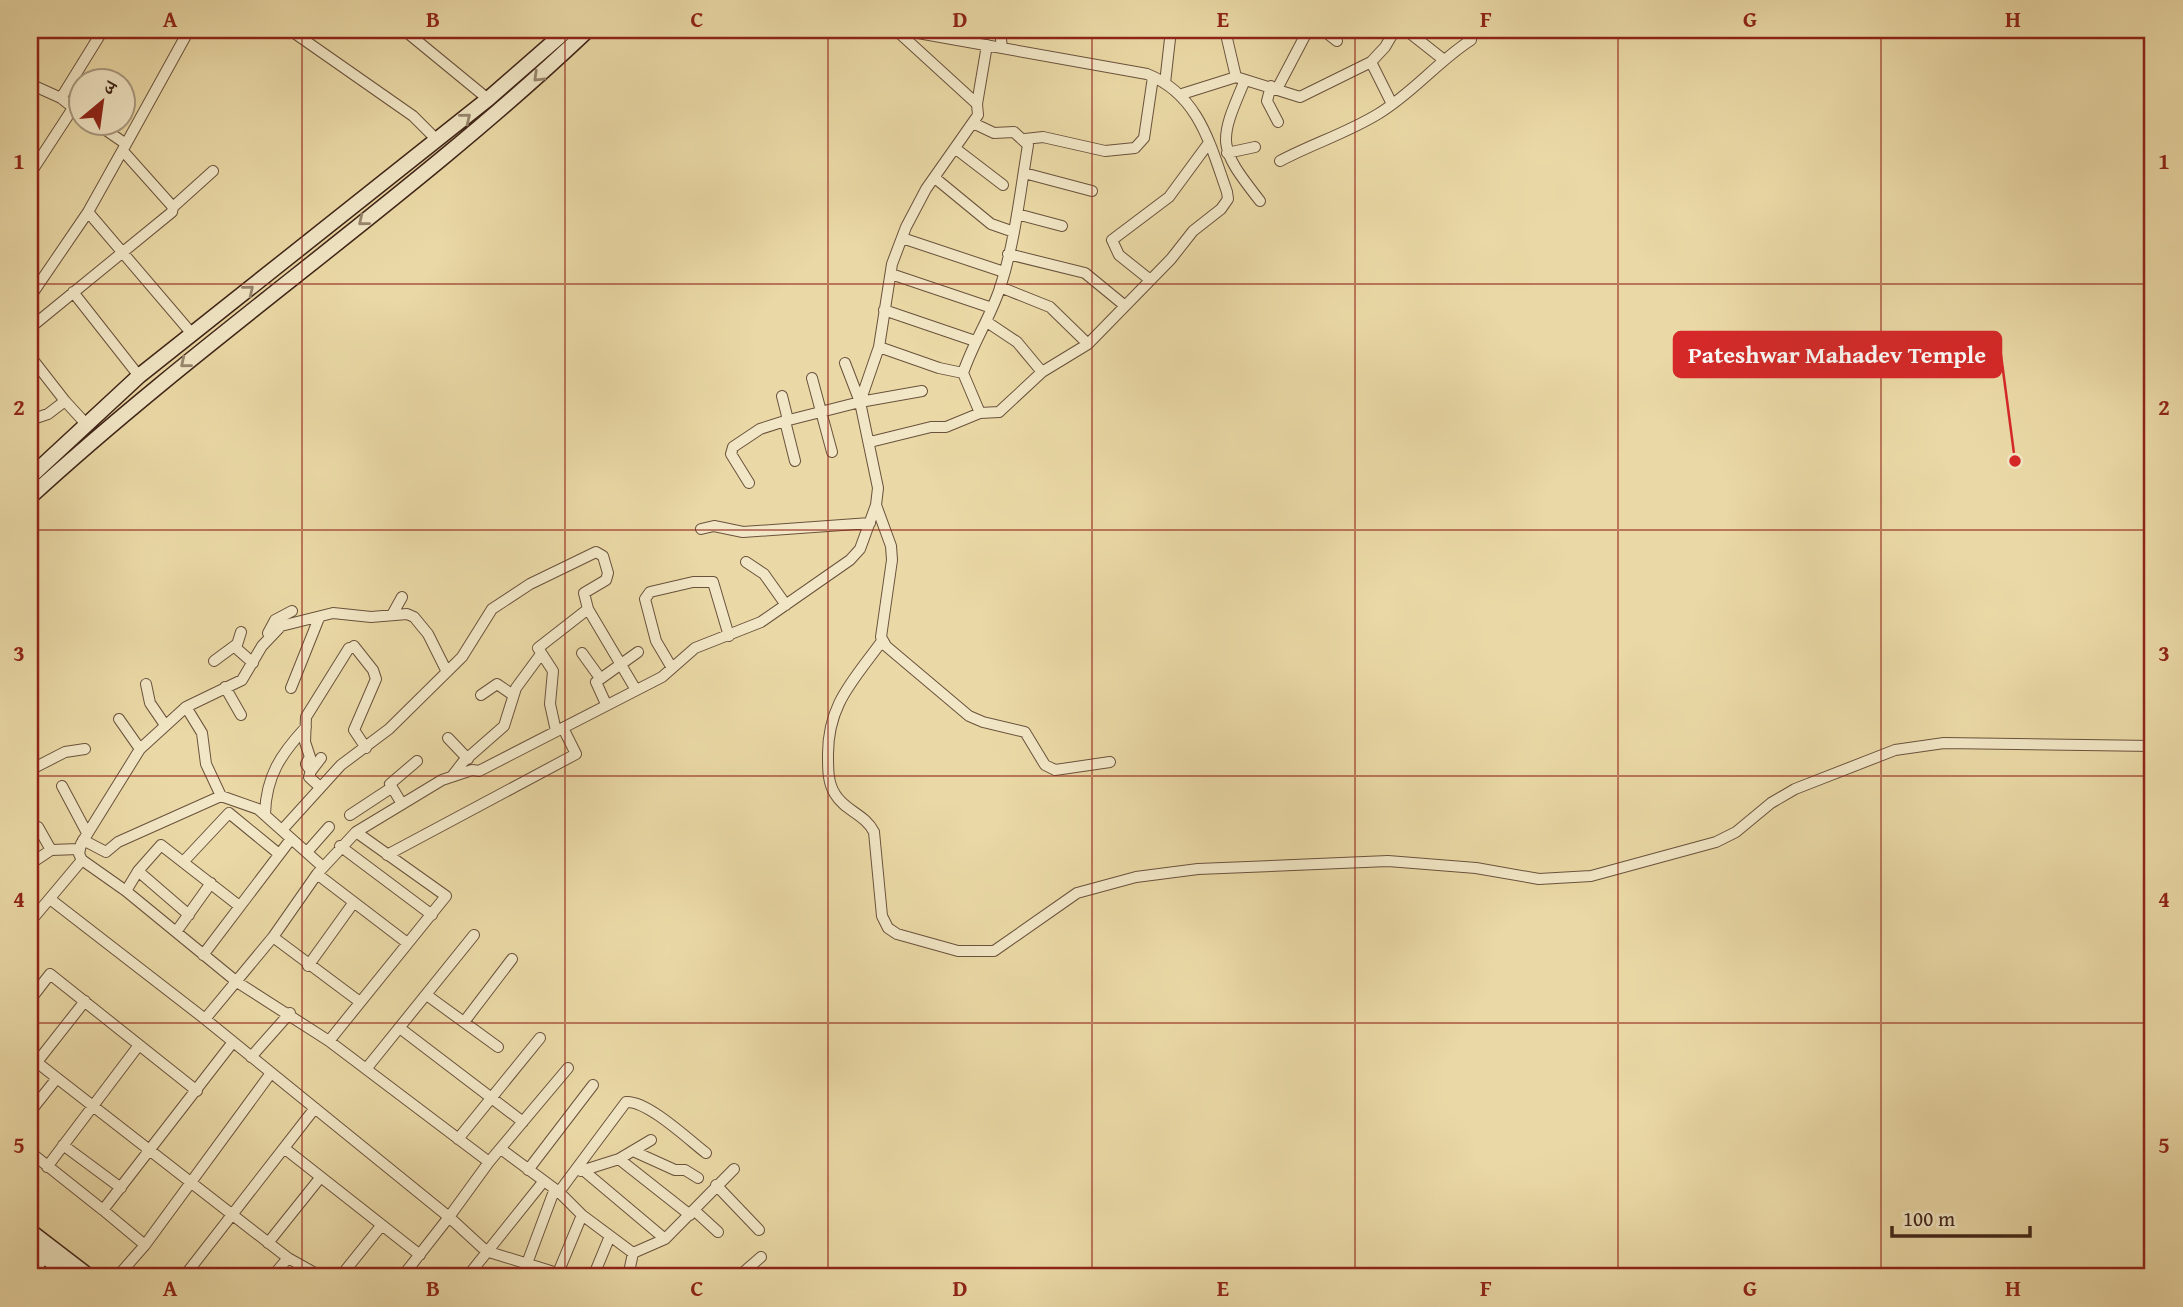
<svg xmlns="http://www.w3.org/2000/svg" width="2183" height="1307" viewBox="0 0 2183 1307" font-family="'Gentium Book Plus','Noto Serif Devanagari',serif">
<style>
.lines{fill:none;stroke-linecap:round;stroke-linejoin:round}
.street-casing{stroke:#6a523c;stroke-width:12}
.secondary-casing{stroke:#402518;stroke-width:17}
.street{stroke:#f1e6c5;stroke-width:10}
.secondary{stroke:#f1e6c5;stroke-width:14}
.oneway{stroke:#98866e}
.grid{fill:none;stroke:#8f2418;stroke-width:2;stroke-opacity:0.55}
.leader{fill:none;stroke:#d62828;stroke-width:2.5}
.callout-dot{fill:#d62828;stroke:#f1e6c5;stroke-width:2.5}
.callout{fill:#d62828;stroke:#d62828;stroke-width:2.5}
.callout-label{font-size:24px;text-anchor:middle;font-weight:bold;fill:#fff}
.neatline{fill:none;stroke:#8f2418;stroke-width:2.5}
.grid-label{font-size:23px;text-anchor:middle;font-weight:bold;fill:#8f2418}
</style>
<rect width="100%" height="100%" fill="#ead9a6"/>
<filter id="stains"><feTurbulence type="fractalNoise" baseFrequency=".00286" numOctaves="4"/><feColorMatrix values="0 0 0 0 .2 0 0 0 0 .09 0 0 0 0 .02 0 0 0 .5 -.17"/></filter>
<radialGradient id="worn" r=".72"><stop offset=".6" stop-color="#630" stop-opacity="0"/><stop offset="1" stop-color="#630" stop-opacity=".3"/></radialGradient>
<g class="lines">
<defs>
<path id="street" d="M290,30L413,116L437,140
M404,30L488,99
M915,30L918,33L1147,74C1199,95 1210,144 1227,192L1228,199L1221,209L1193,231L1171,259L1088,344L1042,372L1017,342L987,322
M1000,30L1002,48
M1323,30L1337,41
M1406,30L1444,60
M30,38L35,30
M1371,62L1392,104
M1236,77L1300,97L1371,62L1385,47L1395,30
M1245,80C1218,143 1217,146 1260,201
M1165,83L1171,30
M30,84L61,98L80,113
M1271,86L1267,101L1278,122
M1277,89L1308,30
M1182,94L1236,77L1225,30
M61,98L103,30
M977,104L987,45
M1025,139L1043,137L1105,151L1135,148L1144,138L1153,77
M126,144L189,30
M956,149L1003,185
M1227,153L1255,147
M1280,161C1312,144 1347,133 1378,114C1413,93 1438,61 1471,40L1472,30
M1024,173L1092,191
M30,174L73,108
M935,178L991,224L1014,232
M173,207L213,171
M88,212L193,335
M1017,214L1062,226
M902,238L1004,272
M1008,254L1085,273L1124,305
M891,274L992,308
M1149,279L1119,255L1112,240L1169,197L1208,144
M1000,287L1050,307L1088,344
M73,292L139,376
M30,297L88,212L126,144L94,122
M884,310L975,341
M30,328L172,212L173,207L123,151
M879,347L939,368L963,373C973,343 990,318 1000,288C1015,242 1020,193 1028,145L1014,132L994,133L975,124
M30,356L65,401L48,414L30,420
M963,373L980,413
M812,378L832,452
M782,396L788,420
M65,401L87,425
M860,402L922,391
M870,442L931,427H946L980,413L999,412L1042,372
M795,461L785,421L860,402L879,347L892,264L906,227L926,189L978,115L977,104L896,30
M749,483L731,454L733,447L760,429L785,421
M876,505L891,546L892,560L881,637L886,646L969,716L983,722L1025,732L1045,765L1055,770L1110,762
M701,529L714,526L743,532L870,523
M746,562L764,574L786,605
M588,609L636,690
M392,615L402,597
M241,632L236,648L253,663
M268,633L275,620L292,611
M882,641C853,681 827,705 828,757C828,770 828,783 835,794C845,811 865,814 874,832L882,916L888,928L897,934L958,951H994L1077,893L1136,877L1198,869L1388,861L1476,868L1539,879L1591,876L1716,842L1736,832L1771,803L1795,789L1895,750L1944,743L2153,746
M354,646L373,670L376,679L354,730L366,748
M582,653L600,678
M214,661L237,644
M672,668L656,641L645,599L650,592L693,582H713L729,636
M447,672L428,634L414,617L407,614L371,617L333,613L281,626L262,646L242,680L186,707L140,749L81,844L79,854L82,860L126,891L237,982L329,1041L489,1162L449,1217L486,1251L570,1277
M146,684L150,703L165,725
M225,687L241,715
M291,688L319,618
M481,695L497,684L513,695
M606,704L596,682L638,652
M186,707L202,733L206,764L221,796
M119,719L140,749
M448,738L468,759
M30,770L65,752L85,749
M311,771L321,758
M453,775L463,762L504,726L516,688L541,654
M62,786L87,833
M320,787L309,777L311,771L306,764L310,757L305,742L306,717L349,648
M402,804L390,784L417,761
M265,814C266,776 281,754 306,727
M350,815L391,788
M38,827L51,850
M282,830L341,765L389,729L462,657L492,609L530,584L596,552L603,556L608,573L606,580L584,593L588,609L538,648L553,671L550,704L556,731
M83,840L106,852L118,842L221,796L258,809L323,867
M340,846L432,915
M307,852L329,827
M387,855L576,754L563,728
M184,861L229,813L279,854
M30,864L51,850L79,849
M138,871L161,845L238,905
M317,874L406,942
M126,891L138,871L189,915
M50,899L205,1019L449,1217L402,1277
M30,922L82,860
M176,932L211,883
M273,937L360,1002
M203,955L291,839
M308,966L354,902
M428,996L498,1047
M30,1000L50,974L197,1091
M205,1019L273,937L317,874L356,832L442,780L472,770L479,771L662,677L695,648L761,622L850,560L860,549L876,505L878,488L860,402L845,363
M464,1022L512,959
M401,1029L523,1122
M329,1041L446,896L356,832
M30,1057L288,1258L322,1277
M251,1057L290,1013
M37,1062L85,1001
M366,1069L474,935
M30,1112L57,1078
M458,1139L540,1038
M63,1145L121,1188
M284,1148L420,1255
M501,1149L559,1192L582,1215L633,1253L628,1277
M633,1151L675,1170H685L698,1178
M30,1152L103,1210L233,1042
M619,1159L690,1215
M489,1162L568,1068
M47,1167L139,1045
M528,1170L593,1085
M583,1170L665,1239
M581,1171L619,1159L651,1140
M716,1185L759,1230
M559,1192L626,1102C647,1100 689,1140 706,1153
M103,1210L145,1245
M694,1210L718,1232
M268,1243L320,1178
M633,1253L665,1239L734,1169
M526,1266L554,1191
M558,1273L582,1215
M33,1277L44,1256
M117,1277L145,1245L271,1073
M190,1277L186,1274L315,1108
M272,1277L288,1258
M340,1277L381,1226
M467,1277L543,1182
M593,1277L610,1236
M629,1277L645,1274L665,1277
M738,1277L761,1257"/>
<path id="secondary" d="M30,477L139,376L488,99L567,30
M30,497C209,333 412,197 588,30
M30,1231L90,1277
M30,1245L71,1277"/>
</defs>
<use href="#street" class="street-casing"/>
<use href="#secondary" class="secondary-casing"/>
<use href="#street" class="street"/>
<use href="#secondary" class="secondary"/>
</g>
<defs><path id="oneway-chevron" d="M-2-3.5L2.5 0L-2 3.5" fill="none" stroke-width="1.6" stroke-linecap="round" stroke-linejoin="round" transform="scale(1.75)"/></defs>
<g class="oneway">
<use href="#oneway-chevron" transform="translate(538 77) rotate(136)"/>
<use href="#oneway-chevron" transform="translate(466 118) rotate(-39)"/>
<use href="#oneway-chevron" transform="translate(363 221) rotate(141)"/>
<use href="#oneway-chevron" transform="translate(249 290) rotate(-39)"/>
<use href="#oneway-chevron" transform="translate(185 363) rotate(141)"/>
</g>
<path class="grid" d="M302,30V1277M565,30V1277M828,30V1277M1092,30V1277M1355,30V1277M1618,30V1277M1881,30V1277M30,284H2153M30,530H2153M30,776H2153M30,1023H2153"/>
<path class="leader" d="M2015 461L2001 355"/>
<circle class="callout-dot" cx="2015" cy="461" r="7"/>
<rect class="callout" x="1674" y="332" width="327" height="45" rx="7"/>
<g class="callout-label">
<text x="1837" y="363">Pateshwar Mahadev Temple</text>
</g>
<rect width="2183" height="1307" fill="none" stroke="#ead9a6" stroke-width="77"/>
<g transform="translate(102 102) rotate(29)"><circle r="33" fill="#f1e6c5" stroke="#aa9980" stroke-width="2"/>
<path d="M0-5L12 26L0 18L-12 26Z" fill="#8f2418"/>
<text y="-10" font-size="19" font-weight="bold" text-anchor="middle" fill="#402518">उ</text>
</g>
<path d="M1892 1226v10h138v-10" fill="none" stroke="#402518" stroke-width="3.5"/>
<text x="1903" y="1226" font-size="21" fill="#402518" stroke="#f1e6c5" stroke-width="5" paint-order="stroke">100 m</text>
<rect x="38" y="38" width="2106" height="1230" class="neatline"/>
<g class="grid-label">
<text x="170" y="27">A</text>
<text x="433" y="27">B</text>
<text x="697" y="27">C</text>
<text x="960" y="27">D</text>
<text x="1223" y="27">E</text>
<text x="1486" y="27">F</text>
<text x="1750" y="27">G</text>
<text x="2013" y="27">H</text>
<text x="19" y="169">1</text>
<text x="2164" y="169">1</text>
<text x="19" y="415">2</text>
<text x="2164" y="415">2</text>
<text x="19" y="661">3</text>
<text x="2164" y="661">3</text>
<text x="19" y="907">4</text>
<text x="2164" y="907">4</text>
<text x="19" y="1153">5</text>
<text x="2164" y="1153">5</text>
<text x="170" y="1296">A</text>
<text x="433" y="1296">B</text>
<text x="697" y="1296">C</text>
<text x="960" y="1296">D</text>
<text x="1223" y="1296">E</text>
<text x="1486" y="1296">F</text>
<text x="1750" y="1296">G</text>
<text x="2013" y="1296">H</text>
</g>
<rect width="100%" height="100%" filter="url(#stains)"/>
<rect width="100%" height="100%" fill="url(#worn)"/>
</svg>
